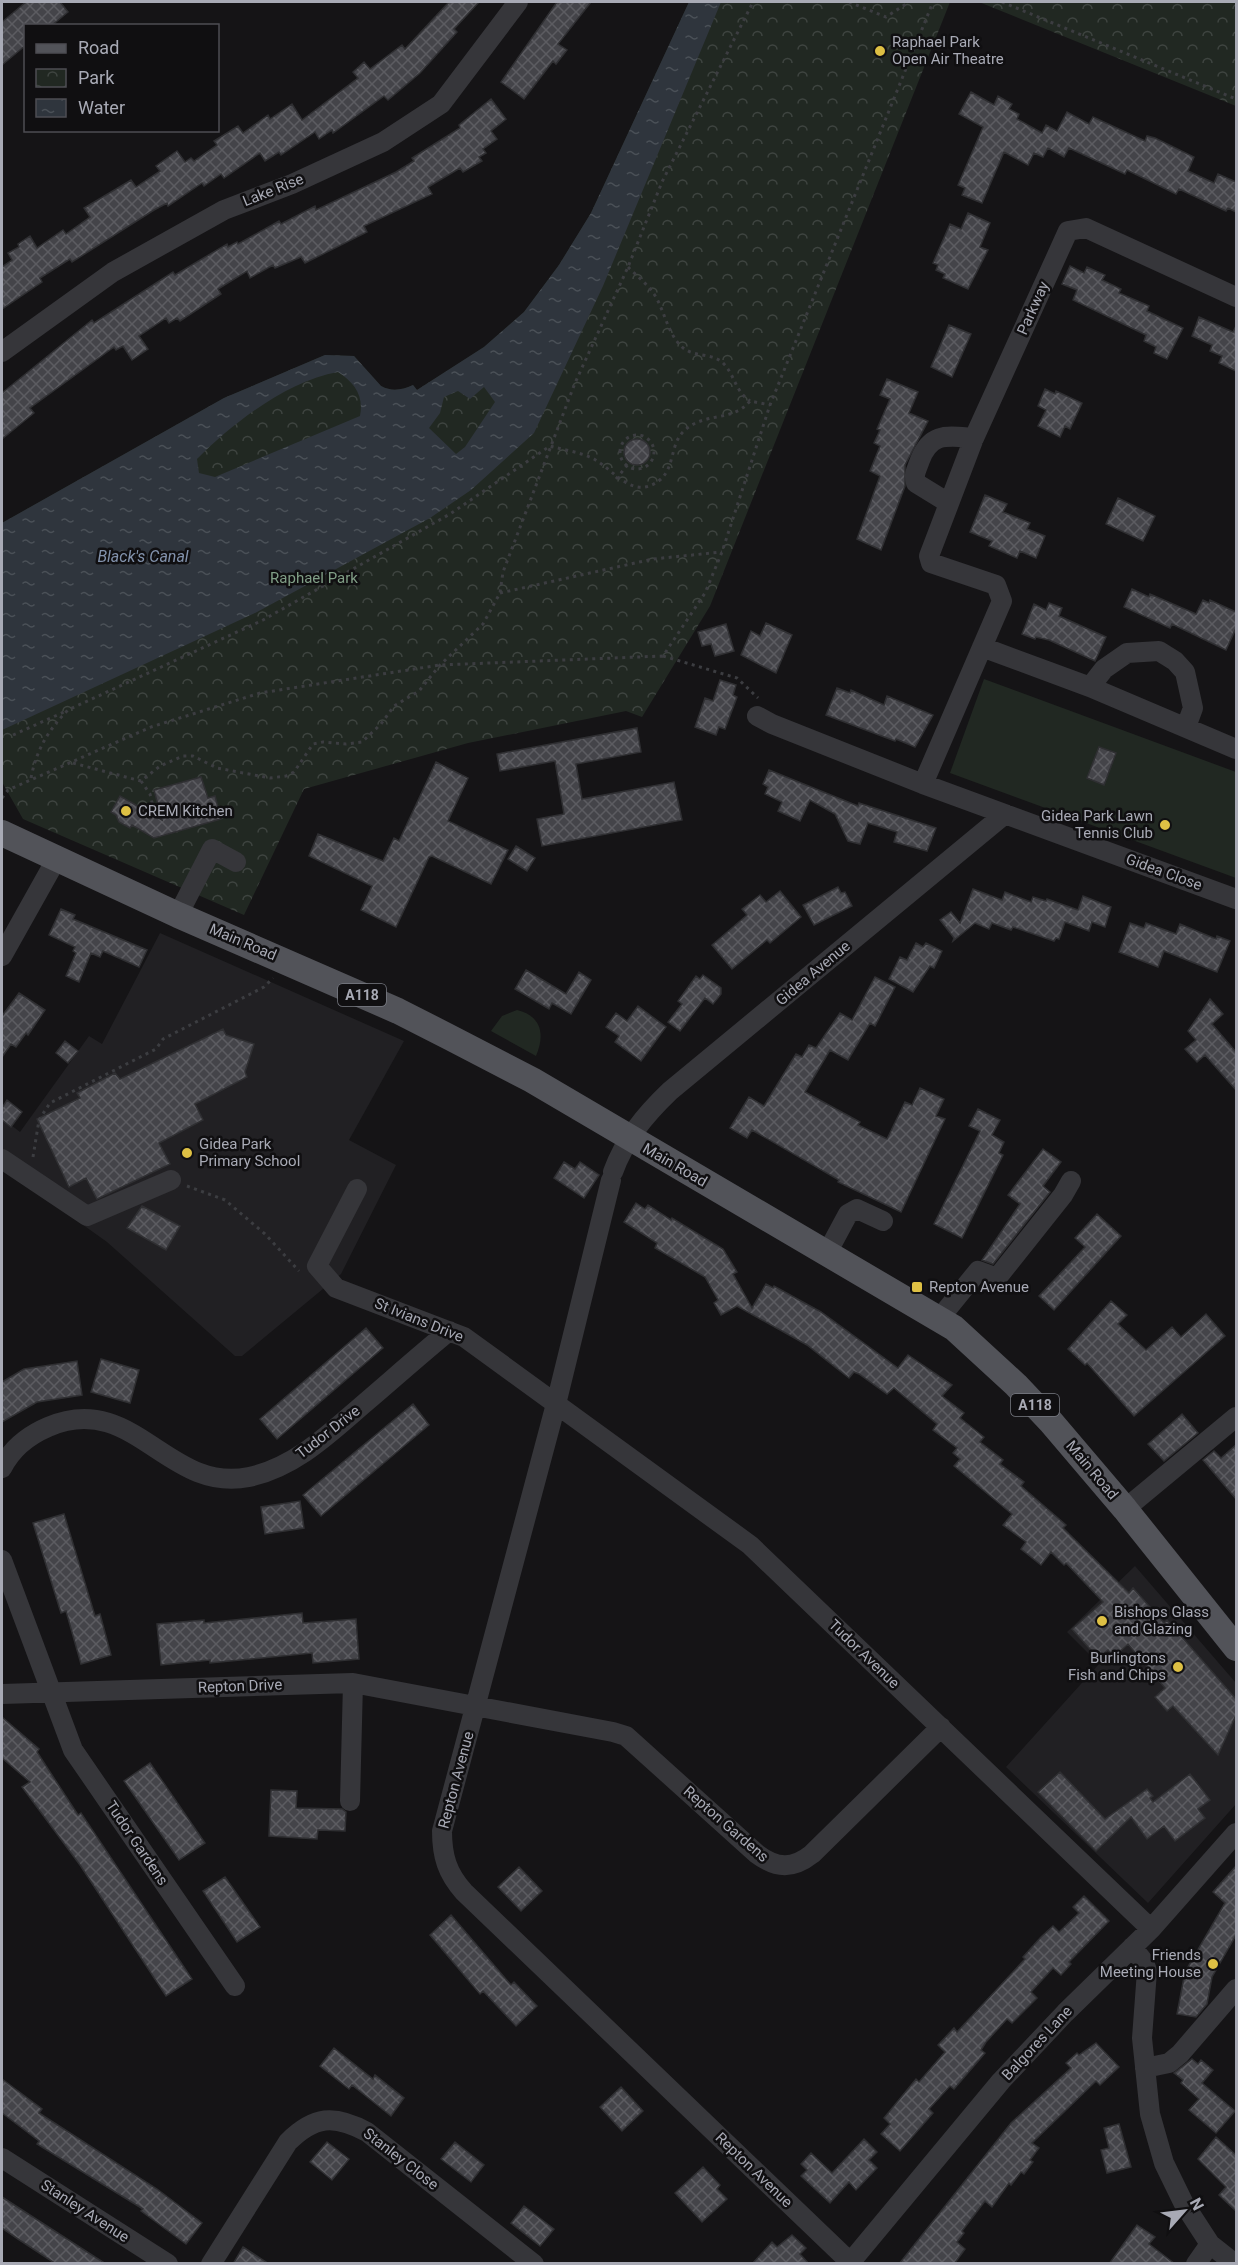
<svg xmlns="http://www.w3.org/2000/svg" width="1238" height="2265" viewBox="0 0 1238 2265" font-family="Roboto,sans-serif">
<style>
.built{fill:#212023}
.grass{fill:#212822}
.park{fill:url(#park-crowns)}
.water{fill:url(#water-ripples);fill-rule:evenodd}
.building{fill:url(#building-cross-hatch);stroke:#2f2f32;stroke-width:1.5}
.lines{fill:none;stroke-linecap:round;stroke-linejoin:round}
.path{stroke:#3c3d41;stroke-width:3;stroke-dasharray:3 4.5;stroke-linecap:butt}
.minor{stroke:#36363a;stroke-width:20}
.major{stroke:#525359;stroke-width:26}
.poi-dot{fill:#dec044;stroke:#100f11;stroke-width:2}
.labels{text-anchor:middle;dominant-baseline:central;stroke-width:5;stroke-linejoin:round;paint-order:stroke}
.shield{fill:#100f11;stroke:#7a7c84;stroke-width:1.5}
.shield-label{font-size:14px;font-weight:bold;fill:#a8aab5}
.poi-label{font-size:15px;fill:#a8aab5;stroke:#100f11;text-anchor:start}
.street-label{font-size:15px;fill:#a8aab5;stroke:#100f11}
.park-label{font-size:15px;fill:#809e86;stroke:#100f11}
.water-label{font-size:16px;font-style:italic;fill:#8292ac;stroke:#100f11}
</style>
<defs>
<pattern id="park-crowns" width="20" height="18" patternUnits="userSpaceOnUse" patternTransform="scale(1.5)"><rect width="20" height="18" fill="#212822"/><path d="M2 6a3 3 0 1 1 6 0M12 15a3 3 0 1 1 6 0" fill="none" stroke="#3e4440"/></pattern>
<pattern id="water-ripples" width="26" height="14" patternUnits="userSpaceOnUse" patternTransform="scale(1.5)"><rect width="26" height="14" fill="#2f353d"/><path d="M2 4q2-2 4 0t4 0M15 11q2-2 4 0t4 0" fill="none" stroke="#4a5057"/></pattern>
<pattern id="building-cross-hatch" width="8" height="8" patternUnits="userSpaceOnUse" patternTransform="scale(1.5)"><rect width="8" height="8" fill="#444449"/><path d="M0 0l8 8M0 8l8-8" fill="none" stroke="#5c5c61"/></pattern>
</defs>
<rect width="100%" height="100%" fill="#151416"/>
<path class="built" d="M160,933L404,1041L349,1140L396,1165L341,1274L242,1356H235L107,1242L2,1167V1118L20,1132L89,1036L102,1044Z
M1135,1566L1236,1683V1804L1148,1903L1006,1767L1099,1664L1067,1632Z"/>
<path class="grass" d="M984,679L1236,772V878L950,773Z
M517,1010C542,1016 545,1035 536,1056L491,1031L502,1016Z"/>
<path class="park" d="M689,2H950L710,606L642,717L626,711L468,743L304,789L244,915L23,819L2,782V523L224,398L325,355L354,356L381,386C392,392 402,390 413,385L417,390L484,347L524,312L559,265L591,213Z
M979,2H1236V106Z"/>
<path class="water" d="M689,2H721L603,286L534,433L471,490L430,518L257,612L2,730V523L224,398L325,355L354,356L381,386C392,392 402,390 413,385L417,390L484,347L524,312L559,265L591,213ZM338,372C355,383 364,396 360,416L215,477L199,473L197,459C233,423 287,381 338,372ZM484,387L495,402L465,447L456,454L429,428L440,413L444,397L458,391L470,399Z"/>
<path class="building" d="M26,2H60L68,12L51,26H26V45L2,65V22Z
M449,2H479L454,29L457,32L420,73L388,100L384,96L333,133L332,130L319,139L315,132L281,155L279,152L265,161L260,153L224,178L221,174L204,186L202,183L168,206L167,203L154,210L72,262L70,259L62,264L40,278L42,282L2,309V267L12,260L8,253L19,247L18,244L30,236L37,248L63,230L66,234L90,217L84,208L131,180L136,187L160,171L156,166L177,151L185,162L191,158L194,161L217,145L214,141L238,126L243,133L268,115L270,119L292,104L302,120L358,78L353,72L364,62L370,69L402,45L405,49Z
M557,2H591L558,44L567,50L556,64L553,61L524,99L501,82Z
M971,92L994,105L998,96L1012,104L1009,109L1019,114L1017,119L1042,133L1046,125L1057,131L1067,112L1089,124L1093,117L1145,141L1147,136L1155,138L1194,157L1188,171L1214,183L1218,174L1236,182V212L1228,208L1226,211L1179,189L1176,194L1127,170L1125,174L1069,148L1064,157L1048,148L1043,157L1034,153L1028,165L1004,152L982,203L962,195L965,188L958,185L983,127L959,114Z
M491,99L506,119L491,131L497,139L483,149L486,153L479,157L482,161L463,172L460,168L428,187L432,194L364,226L367,232L305,263L301,257L275,268L273,265L250,278L247,271L218,289L221,294L180,321L177,318L169,323L166,318L139,336L148,349L132,360L123,346L116,350L114,347L30,408L34,413L2,439V393L92,320L94,323L173,272L175,275L227,244L228,247L237,242L238,244L279,221L281,224L315,206L316,210L396,172L414,161L412,158L460,128L459,125Z
M968,213L990,223L980,247L988,250L968,289L943,278L945,274L936,270L938,265L933,263L950,224L961,229Z
M1070,266L1084,273L1087,267L1105,275L1102,280L1121,289L1119,293L1149,306L1147,311L1183,328L1167,359L1154,353L1156,347L1144,341L1146,335L1073,300L1077,290L1062,284Z
M1199,317L1233,332L1236,326V371L1219,363L1222,356L1210,351L1212,345L1192,336Z
M949,325L971,334L952,377L931,367Z
M887,379L918,392L909,413L928,421L905,465V486L881,550L857,539L880,476L870,471L880,446L874,443L880,430L877,429L890,399L880,395Z
M1045,389L1055,394L1056,391L1082,403L1070,429L1065,426L1060,437L1038,426L1046,410L1038,406Z
M624 452a13 13 0 1 1 26 0a13 13 0 1 1-26 0Z
M985,495L1007,504L1003,512L1030,523L1027,529L1045,536L1036,558L1020,551L1017,558L989,546L992,541L970,532Z
M1118,498L1155,516L1143,541L1106,524Z
M1132,589L1149,597L1150,594L1196,614L1203,600L1209,603L1210,600L1236,612V628L1226,650L1172,624L1170,628L1124,607Z
M1049,603L1062,608L1059,616L1106,637L1095,661L1049,640L1036,637L1035,639L1022,634L1034,604L1046,610Z
M766,623L792,635L776,673L741,655L751,631L760,636Z
M726,624L734,651L715,656L711,644L702,646L698,632Z
M720,680L736,685L733,695L737,697L725,729L719,727L716,735L695,727L705,698L713,701Z
M837,688L850,693L851,690L884,705L887,696L933,715L915,747L896,739L895,741L826,715Z
M637,728L641,752L576,764L582,799L674,782L682,820L542,846L537,819L564,814L555,761L500,771L497,754Z
M1099,747L1116,753L1104,785L1087,778Z
M436,762L468,778L448,821L508,850L491,884L432,856L429,857L396,927L361,910L372,886L309,856L318,834L383,861L394,838L399,841Z
M769,770L858,806L859,803L936,828L927,851L894,842L897,832L868,823L860,844L848,841L835,814L810,800L800,821L778,811L782,802L765,794L768,787L763,784Z
M201,777L208,798L215,796L221,819L154,838L132,825L130,828L119,822L116,815L111,812L120,796L162,820L154,790Z
M516,846L535,858L527,871L508,859Z
M838,887L841,893L845,892L852,906L814,925L803,905Z
M973,889L1002,900L1005,892L1031,902L1033,897L1046,901L1047,899L1078,910L1083,896L1111,907L1105,927L1092,922L1089,931L1065,922L1059,939L1056,938L1054,941L1013,927L1011,930L992,923L989,929L975,923L953,941L954,938L940,920L951,912L960,923Z
M780,891L801,917L770,943L767,940L732,969L712,945L747,915L742,909L760,895L766,902Z
M61,909L75,915L73,919L147,950L139,967L103,951L100,957L91,953L79,982L66,976L76,953L73,951L75,947L49,935Z
M1130,923L1144,928L1146,923L1176,934L1180,924L1216,939L1217,936L1230,941L1217,972L1164,951L1158,967L1119,952Z
M916,943L923,947L926,943L942,951L934,968L930,966L913,992L889,979L900,957L907,960Z
M526,970L566,994L579,972L591,980L571,1014L552,1003L549,1009L515,989Z
M703,975L721,988V994L713,1004L705,998L680,1031L668,1022L682,1004L678,1001L696,976L700,979Z
M875,977L895,987L875,1026L870,1023L848,1060L830,1050L805,1092L860,1122L858,1125L887,1139L905,1102L912,1105L920,1088L944,1099L936,1116L945,1119L901,1212L838,1182L839,1180L752,1130L747,1138L730,1128L749,1097L764,1106L796,1054L802,1057L809,1045L816,1048L840,1013L852,1020Z
M19,993L45,1010L28,1035L26,1033L16,1047L11,1044L2,1057V1016Z
M1210,999L1223,1014L1212,1024L1236,1052V1090L1205,1055L1197,1062L1185,1049L1196,1040L1188,1031Z
M638,1006L666,1027L641,1061L615,1042L619,1036L606,1027L616,1013L627,1021Z
M223,1029L226,1035L254,1044L245,1072L247,1077L195,1104L203,1120L159,1143L170,1164L97,1199L86,1178L69,1187L37,1119L80,1098L77,1093L115,1073L120,1079Z
M65,1041L78,1051L68,1063L56,1053Z
M7,1100L22,1112L11,1127L2,1120V1108Z
M978,1109L1000,1120L992,1135L1004,1142L999,1153L1003,1155L962,1238L934,1224L980,1131L969,1126Z
M1043,1149L1061,1162L1043,1186L1050,1192L993,1264L982,1260L1020,1204L1008,1195Z
M564,1162L575,1169L580,1162L599,1175L584,1198L554,1178Z
M636,1203L645,1209L648,1205L671,1220L672,1218L723,1249L737,1272L733,1274L752,1308L766,1284L773,1288L774,1286L821,1312L898,1368L908,1355L952,1385L942,1396L964,1413L960,1418L984,1437L980,1442L1003,1460L1000,1464L1024,1482L1021,1486L1066,1525L1063,1528L1129,1593L1133,1588L1164,1623L1167,1620L1236,1699V1715L1218,1755L1173,1706L1167,1711L1155,1697L1165,1688L1128,1644L1114,1657L1108,1650L1098,1658L1072,1629L1103,1602L1066,1563L1064,1565L1051,1552L1041,1565L1021,1549L1026,1542L1003,1525L1012,1514L954,1466L960,1459L953,1453L957,1448L933,1430L937,1424L894,1388L887,1394L859,1374L854,1372L849,1378L807,1345L737,1306L721,1315L714,1303L718,1300L705,1277L655,1248L657,1243L624,1222Z
M142,1206L180,1226L166,1250L127,1228Z
M1097,1214L1121,1236L1054,1310L1039,1296L1085,1247L1075,1238Z
M1111,1301L1127,1315L1118,1324L1146,1350L1172,1327L1181,1337L1206,1314L1225,1336L1134,1416L1087,1363L1085,1365L1068,1349Z
M366,1328L383,1348L277,1439L260,1419Z
M101,1359L139,1370L130,1403L91,1392Z
M77,1361L82,1395L37,1402L2,1422V1382L24,1369Z
M413,1404L429,1425L321,1516L303,1495Z
M1182,1414L1198,1433L1164,1461L1148,1444Z
M1236,1445V1499L1203,1460L1214,1451L1221,1458Z
M300,1501L304,1528L265,1534L261,1507Z
M64,1514L95,1616L100,1614L111,1655L81,1664L66,1611L61,1613L33,1523Z
M302,1613L303,1623L356,1619L359,1659L313,1663L312,1653L210,1663V1660L161,1665L157,1624L204,1620V1623Z
M2,1717L39,1749L37,1752L78,1815L81,1813L192,1979L166,1996L80,1865L22,1787L30,1782L2,1758Z
M150,1763L205,1843L179,1860L124,1781Z
M1060,1772L1105,1819L1147,1789L1153,1796L1150,1798L1153,1802L1190,1774L1210,1800L1198,1809L1205,1818L1175,1841L1164,1826L1147,1839L1131,1817L1096,1851L1038,1792Z
M271,1790L297,1791L296,1808L342,1809L346,1812L345,1831L318,1830L317,1839L269,1836Z
M1236,1866V1935L1212,1977L1207,2004L1196,2017L1177,2014L1185,1972L1225,1903L1213,1892Z
M519,1867L542,1891L521,1911L498,1887Z
M225,1877L260,1927L237,1942L203,1891Z
M1084,1896L1109,1921L1069,1962L1071,1964L1061,1975L1053,1968L1031,1992L1037,1998L1012,2023L1007,2019L986,2042L981,2050L985,2053L954,2089L950,2086L929,2109L933,2113L900,2151L881,2134L890,2124L884,2118L916,2079L919,2082L945,2052L938,2045L954,2028L957,2032L1025,1959L1023,1957L1041,1937L1053,1926L1059,1932L1079,1913L1073,1907Z
M451,1915L511,1985L514,1982L537,2006L516,2026L483,1991L480,1994L430,1935Z
M1096,2043L1119,2067L1100,2085L1096,2081L1032,2143L1039,2148L1030,2160L1033,2162L1024,2174L1021,2172L1011,2185L1009,2183L992,2207L985,2201L962,2231L964,2233L957,2242L965,2249L954,2264H899L1011,2123L1071,2068L1066,2063L1077,2053L1079,2055Z
M334,2048L373,2079L375,2075L404,2098L391,2116L352,2085L349,2089L320,2066Z
M1192,2059L1198,2064L1201,2060L1213,2070L1202,2083L1235,2111L1216,2133L1189,2110L1199,2099L1181,2083L1183,2080L1174,2073Z
M2,2079L42,2109L39,2113L157,2189L202,2223L186,2244L141,2211L143,2209L37,2144L39,2141L2,2113Z
M621,2087L643,2111L622,2131L600,2107Z
M1119,2124L1131,2167L1107,2173L1101,2150L1109,2148L1104,2128Z
M1216,2137L1236,2155V2211L1219,2195L1226,2187L1198,2159Z
M864,2139L877,2152L869,2160L877,2168L856,2190L849,2182L830,2203L801,2176L807,2170L801,2164L811,2153L832,2173Z
M327,2142L349,2159L332,2180L310,2162Z
M455,2142L484,2165L471,2182L441,2159Z
M703,2167L720,2185L717,2189L727,2199L702,2222L675,2193Z
M2,2197L36,2219L106,2264H56L18,2239L2,2228Z
M524,2206L554,2229L540,2246L511,2223Z
M1137,2225L1155,2237L1149,2244L1175,2264H1109Z
M792,2235L806,2248L800,2254L809,2264H752L772,2242L777,2247Z
M243,2247L269,2264H233Z"/>
<g class="lines">
<path class="path" d="M849,2L886,17L909,2
M1002,2L1236,99
M628,267C637,276 647,284 654,294C665,311 667,333 682,347C694,358 713,352 724,364C735,376 735,391 750,401
M620 452a17 17 0 1 1 34 0a17 17 0 1 1-34 0Z
M616,479L630,462
M500,593L653,559L722,552
M663,656L737,678L758,698
M13,735L64,712
M73,763L141,781L160,766L183,756H193L217,768L233,771L270,778L286,776L294,772L313,744L323,742L346,744L362,742L381,724L394,706L419,691L440,665L483,624L500,593L503,572L575,383L628,267L662,182L753,2
M31,778C36,751 48,730 68,710L263,620L450,514L550,446C564,450 580,452 594,459C615,471 634,502 661,479C675,466 670,443 685,430C705,412 733,422 750,401L770,405
M141,781L150,794L154,811
M2,798L8,790L151,727L260,693L440,665L663,656L705,593L722,552L770,405L933,2
M33,1157L39,1120L50,1103L156,1049L163,1039L264,987L273,978
M187,1186L225,1200L265,1234L299,1271"/>
<path class="minor" d="M1236,297L1086,228L1068,231L974,438L929,556L931,563L996,585L1002,601L923,784L1236,899
M2,352L113,272L224,210L292,184L383,142L441,104L518,2
M947,502L916,483C913,474 917,469 920,460C931,432 947,436 974,438
M982,647L1090,687L1104,669L1127,653L1159,651L1175,661L1185,672L1193,708L1186,727
M1090,687L1236,749
M757,716L772,724L923,784
M178,915L212,849L236,862
M2,956L57,858
M2,1159L87,1216L171,1180
M613,1172C625,1139 645,1115 670,1091L1005,814
M611,1180L556,1404L442,1831C442,1856 447,1873 464,1892L850,2262
M357,1189L317,1266L336,1288L464,1337L750,1545L1151,1929
M827,1253L848,1214L857,1209L883,1221
M939,1319L978,1271L997,1278L1063,1195L1071,1181
M2,1468C12,1448 27,1436 48,1427C134,1390 167,1494 249,1477C296,1467 331,1432 366,1402C394,1378 421,1354 449,1331
M1125,1509L1236,1417
M2,1560L73,1750L235,1986
M2,1694L353,1683L613,1732L626,1736L757,1854C777,1869 793,1869 812,1854L941,1727
M350,1801L353,1683
M1132,1947L1144,1962L1147,1971L1142,2038L1150,2114L1164,2163L1184,2204L1210,2244L1235,2264
M1145,2068L1169,2063L1180,2054L1236,1989
M2,2158L168,2264
M211,2264L288,2142C314,2116 334,2114 367,2132L534,2264
M849,2264L1001,2081L1065,2013L1151,1929L1236,1833
M1196,2264L1210,2244"/>
<path class="major" d="M2,833L178,915L398,1011L451,1038L532,1080L954,1328L1016,1385L1051,1422L1125,1509L1236,1648"/>
</g>
<g class="poi-dot">
<circle cx="880" cy="51" r="6"/>
<circle cx="126" cy="811" r="6"/>
<circle cx="1165" cy="825" r="6"/>
<circle cx="187" cy="1153" r="6"/>
<rect x="911" y="1281" width="12" height="12" rx="3"/>
<circle cx="1102" cy="1621" r="6"/>
<circle cx="1178" cy="1667" r="6"/>
<circle cx="1213" cy="1964" r="6"/>
</g>
<g class="labels">
<g class="shield">
<rect x="338" y="984" width="48" height="22" rx="4.5"/>
<rect x="1011" y="1394" width="48" height="22" rx="4.5"/>
</g>
<g class="shield-label">
<text x="362" y="995">A118</text>
<text x="1035" y="1405">A118</text>
</g>
<g class="poi-label">
<text x="892" y="42">Raphael Park<tspan x="892" dy="17">Open Air Theatre</tspan></text>
<text x="138" y="811">CREM Kitchen</text>
<text x="1153" y="816" text-anchor="end">Gidea Park Lawn<tspan x="1153" dy="17">Tennis Club</tspan></text>
<text x="199" y="1144">Gidea Park<tspan x="199" dy="17">Primary School</tspan></text>
<text x="929" y="1287">Repton Avenue</text>
<text x="1114" y="1612">Bishops Glass<tspan x="1114" dy="17">and Glazing</tspan></text>
<text x="1166" y="1658" text-anchor="end">Burlingtons<tspan x="1166" dy="17">Fish and Chips</tspan></text>
<text x="1201" y="1955" text-anchor="end">Friends<tspan x="1201" dy="17">Meeting House</tspan></text>
</g>
<g class="street-label">
<text transform="translate(273 190) rotate(-22)">Lake Rise</text>
<text transform="translate(1033 308) rotate(-66)">Parkway</text>
<text transform="translate(1164 872) rotate(20)">Gidea Close</text>
<text transform="translate(243 942) rotate(23)">Main Road</text>
<text transform="translate(813 973) rotate(-40)">Gidea Avenue</text>
<text transform="translate(675 1165) rotate(30)">Main Road</text>
<text transform="translate(419 1320) rotate(22)">St Ivians Drive</text>
<text transform="translate(328 1432) rotate(-38)">Tudor Drive</text>
<text transform="translate(1092 1470) rotate(50)">Main Road</text>
<text transform="translate(864 1654) rotate(44)">Tudor Avenue</text>
<text transform="translate(240 1686) rotate(-2)">Repton Drive</text>
<text transform="translate(456 1780) rotate(-75)">Repton Avenue</text>
<text transform="translate(726 1824) rotate(41)">Repton Gardens</text>
<text transform="translate(137 1843) rotate(56)">Tudor Gardens</text>
<text transform="translate(1037 2043) rotate(-47)">Balgores Lane</text>
<text transform="translate(401 2159) rotate(38)">Stanley Close</text>
<text transform="translate(754 2170) rotate(44)">Repton Avenue</text>
<text transform="translate(85 2211) rotate(33)">Stanley Avenue</text>
</g>
<g class="park-label">
<text x="314" y="578">Raphael Park</text>
</g>
<g class="water-label">
<text x="143" y="556">Black's Canal</text>
</g>
</g>
<rect width="1238" height="2265" fill="none" stroke="#a8aab5" stroke-width="6"/>
<rect x="24" y="24" width="195" height="108" fill="#100f11" stroke="#4d4d53" stroke-width="1.5"/>
<rect x="36" y="44" width="30" height="9" fill="#525359" stroke="#4d4d53" stroke-width="1.5"/>
<text x="78" y="54" font-size="18" fill="#a8aab5">Road</text>
<rect x="36" y="69" width="30" height="18" fill="url(#park-crowns)" stroke="#4d4d53" stroke-width="1.5"/>
<text x="78" y="84" font-size="18" fill="#a8aab5">Park</text>
<rect x="36" y="99" width="30" height="18" fill="url(#water-ripples)" stroke="#4d4d53" stroke-width="1.5"/>
<text x="78" y="114" font-size="18" fill="#a8aab5">Water</text>
<g transform="translate(1184 2211) rotate(62)" stroke="#100f11" stroke-width="4.5" paint-order="stroke">
<path d="M0-4.5L10 22L0 15L-10 22Z" fill="#a8aab5"/>
<text y="-9" font-size="16" font-weight="bold" text-anchor="middle" fill="#a8aab5">N</text>
</g>
</svg>
